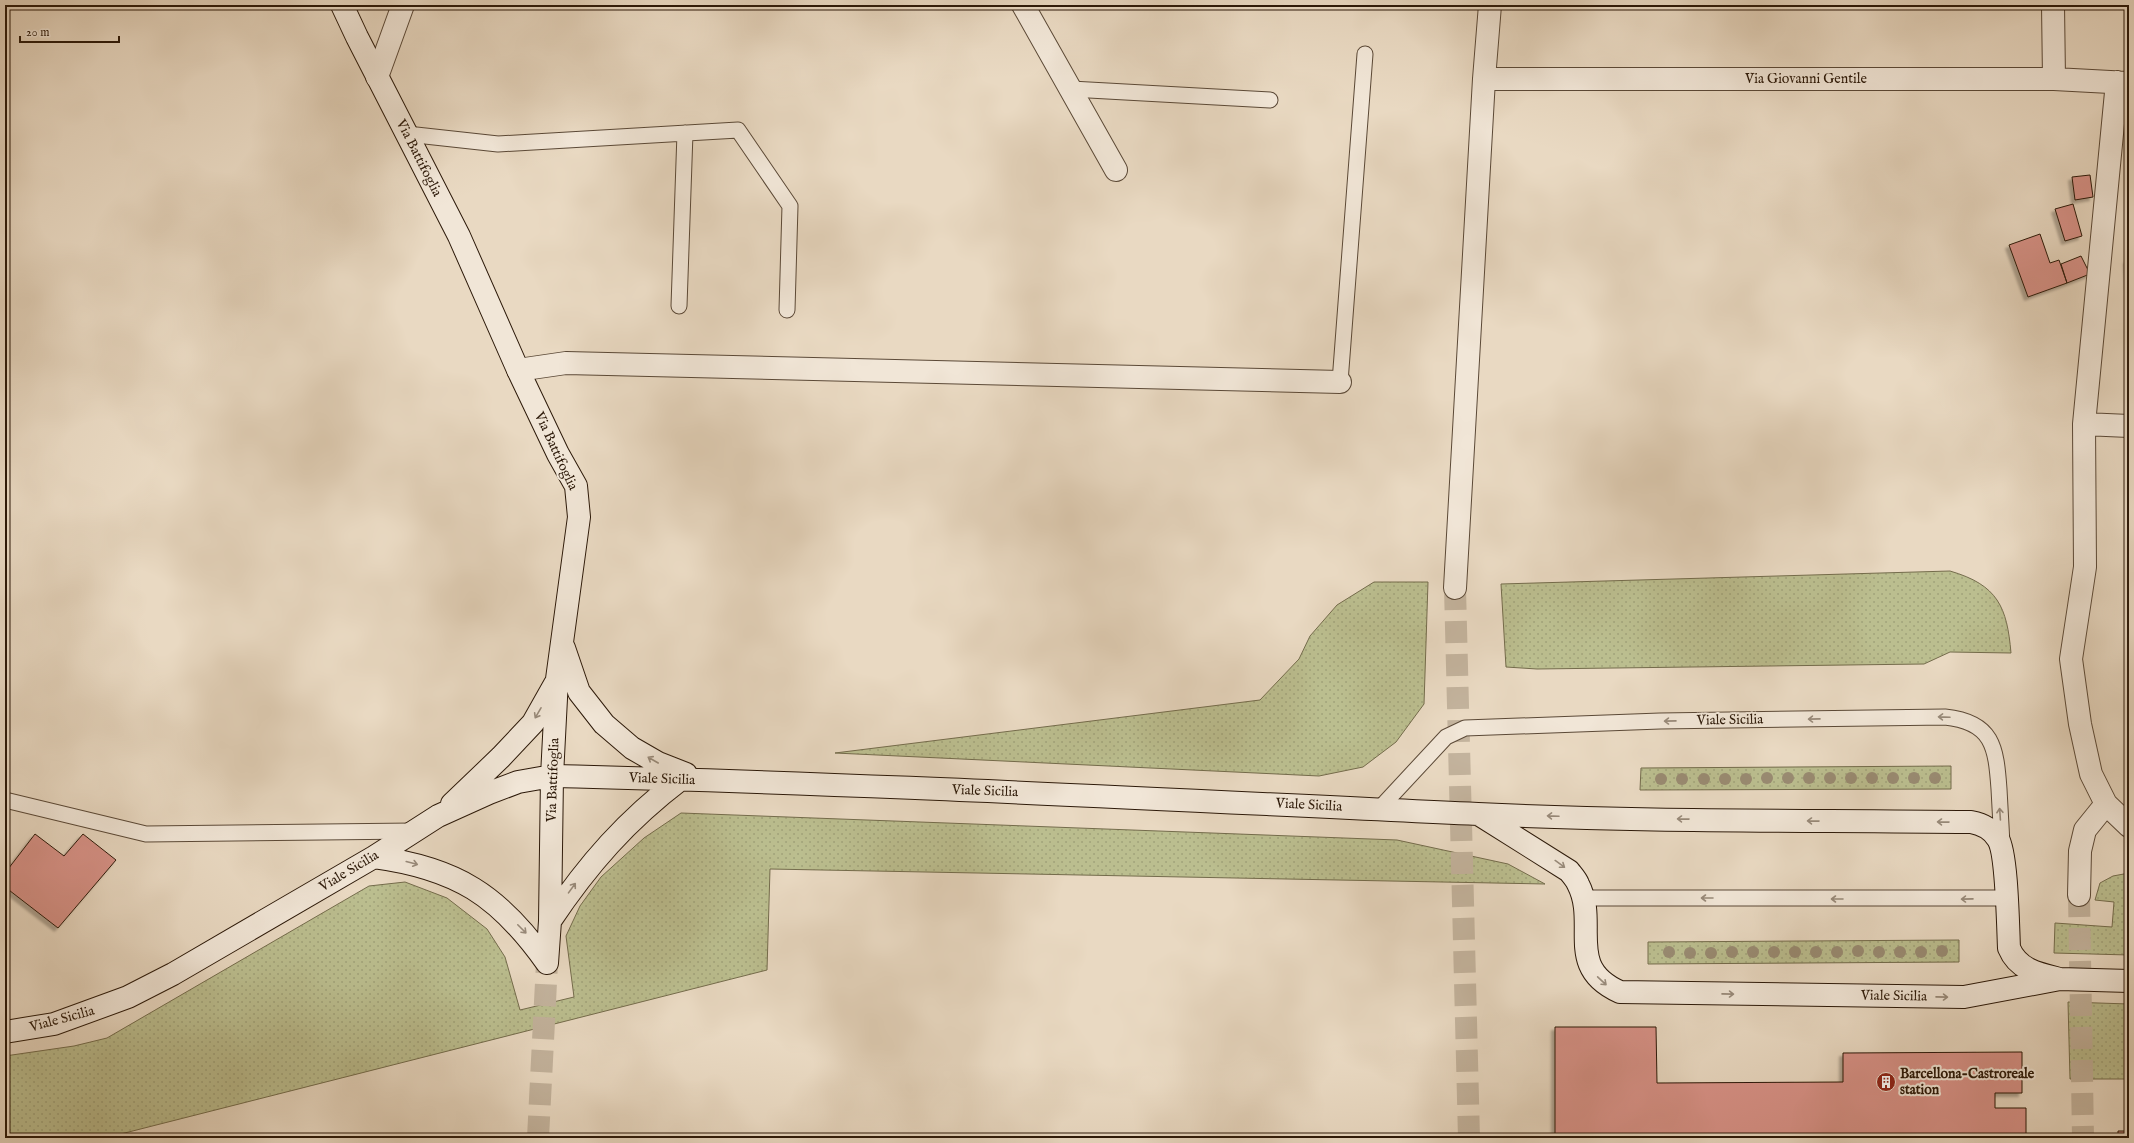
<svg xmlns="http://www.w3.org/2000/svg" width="2134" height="1143" viewBox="0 0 2134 1143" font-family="'IM FELL English',serif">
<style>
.grass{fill:url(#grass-dots);stroke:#746c4c}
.building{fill:#d89288;stroke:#2c1909;filter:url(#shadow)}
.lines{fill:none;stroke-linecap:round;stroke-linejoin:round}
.street-tunnel{stroke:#c3b39d;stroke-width:22;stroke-dasharray:22 11;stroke-linecap:butt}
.secondary-tunnel{stroke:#c3b39d;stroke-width:22;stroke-dasharray:22 11;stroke-linecap:butt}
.lane-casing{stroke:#5b4937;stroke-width:17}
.street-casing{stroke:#5b4937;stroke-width:24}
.secondary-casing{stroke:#2c1909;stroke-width:24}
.lane{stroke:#f1e6d7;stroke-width:15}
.street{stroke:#f1e6d7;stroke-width:22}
.secondary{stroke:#f1e6d7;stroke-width:22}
.tree{fill:#998b72}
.oneway{stroke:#988a7a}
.labels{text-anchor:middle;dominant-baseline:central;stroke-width:4;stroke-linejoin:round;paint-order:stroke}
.street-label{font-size:14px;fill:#2c1909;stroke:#f1e6d7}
.poi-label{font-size:14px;font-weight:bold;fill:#2c1909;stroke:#f1e6d7;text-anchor:start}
</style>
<defs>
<pattern id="grass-dots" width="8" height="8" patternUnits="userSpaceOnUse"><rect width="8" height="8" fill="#bbbe8f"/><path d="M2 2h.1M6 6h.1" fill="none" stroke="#a1a37a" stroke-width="1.8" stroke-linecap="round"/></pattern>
<filter id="shadow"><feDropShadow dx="-3.5" dy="3.5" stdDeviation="1" flood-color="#0004"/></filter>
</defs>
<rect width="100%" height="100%" fill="#e9d9c2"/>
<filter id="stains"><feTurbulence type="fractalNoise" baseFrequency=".005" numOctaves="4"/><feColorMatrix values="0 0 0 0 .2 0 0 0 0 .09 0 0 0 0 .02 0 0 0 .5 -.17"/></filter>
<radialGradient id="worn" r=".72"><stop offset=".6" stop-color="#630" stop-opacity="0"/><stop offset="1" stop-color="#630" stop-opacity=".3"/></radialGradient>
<path class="grass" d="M1950,571C1998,585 2007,607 2011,653L1950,652L1924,664L1537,669L1506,667L1501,584Z
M1374,582H1428L1424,704L1396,742L1363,767L1319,776L835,753L1260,700L1299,659L1310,636L1337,605Z
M1951,766V789L1640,790L1641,768Z
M681,813L1397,840L1508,864L1545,884L770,869L767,970L105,1138H5V1056L74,1046L107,1038L369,886L405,882L447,898L487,929L505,957L520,1010L574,997L566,936L580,906L601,877L644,838Z
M2129,873V955L2054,953L2055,923L2112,927L2114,902L2095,900L2100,883L2113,876Z
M1959,940V962L1648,964V942Z
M2068,1002L2129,1004V1079H2070Z"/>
<path class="building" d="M2090,175L2093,197L2075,200L2072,177Z
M2073,204L2082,236L2065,241L2055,209Z
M2040,234L2050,263L2059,260L2067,283L2028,297L2009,245Z
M2081,256L2090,274L2067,283L2061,264Z
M2127,260H2129V286Z
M35,834L64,856L83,834L116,860L58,928L5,887V873Z
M1555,1027H1656L1657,1083L1843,1082V1053L2022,1052V1093H1995V1108H2026V1138H1555Z
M2118,1131H2129V1138H2118Z"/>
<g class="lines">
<path class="street-tunnel" d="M1455,588L1469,1138
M2079,895L2083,1138"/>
<path class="secondary-tunnel" d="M538,1138L547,963"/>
<defs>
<path id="lane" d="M1071,89L1270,100
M407,134L498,144L738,130L790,206L787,310
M679,306L685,133
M1340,382L1365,54
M5,800L146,834L413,831
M1380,808L1446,737L1465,728L1660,721L1945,717C1993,722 1996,747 1999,789C2000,807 2001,826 2002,844
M1583,898H2006"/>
<path id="street" d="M1023,5L1116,170
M2053,5L2054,79
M377,77L403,5
M1484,79H2054L2129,83
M2117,82L2084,424L2085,567L2071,659L2080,724L2091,774L2106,804L2129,826
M518,370L566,363L1340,382
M2084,424L2129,426
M1455,588L1484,79L1490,5
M2079,895L2080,851L2085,830L2106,804"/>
<path id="secondary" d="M342,5L357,37L459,236L518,370L558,454L576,486L579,517L557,679L552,776L550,921L547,963
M564,648L579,692L604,724L632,748L658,763L686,774
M452,804L501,757L533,723L555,684
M1480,815L1569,871C1572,875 1576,879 1578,884C1599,924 1564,967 1620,992L1964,997L2060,979L2129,981
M374,857C456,868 499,895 547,963
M550,921C588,864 627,820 681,779
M5,1032L54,1024L128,997L173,974L374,857L438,816L489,793L518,782L552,776C861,783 1170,800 1478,814C1642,822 1807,820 1971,822C1982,824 1992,829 1998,839C2007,853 2008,927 2009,948C2018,970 2039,974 2060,979"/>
</defs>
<use href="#lane" class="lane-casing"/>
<use href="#street" class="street-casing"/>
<use href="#secondary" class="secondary-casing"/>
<use href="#lane" class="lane"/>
<use href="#street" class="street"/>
<use href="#secondary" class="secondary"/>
</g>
<g class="tree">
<circle cx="1767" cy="778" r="6"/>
<circle cx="1788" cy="778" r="6"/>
<circle cx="1809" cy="778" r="6"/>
<circle cx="1830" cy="778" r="6"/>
<circle cx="1851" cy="778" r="6"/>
<circle cx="1872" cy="778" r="6"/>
<circle cx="1893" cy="778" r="6"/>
<circle cx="1914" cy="778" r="6"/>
<circle cx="1935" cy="778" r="6"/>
<circle cx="1661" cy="779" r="6"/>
<circle cx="1682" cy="779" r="6"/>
<circle cx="1704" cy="779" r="6"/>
<circle cx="1725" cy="779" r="6"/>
<circle cx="1746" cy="779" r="6"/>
<circle cx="1858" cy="951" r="6"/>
<circle cx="1942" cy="951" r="6"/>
<circle cx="1669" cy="952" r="6"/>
<circle cx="1732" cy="952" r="6"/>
<circle cx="1753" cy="952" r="6"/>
<circle cx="1774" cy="952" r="6"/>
<circle cx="1795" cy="952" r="6"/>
<circle cx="1816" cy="952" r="6"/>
<circle cx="1837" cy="952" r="6"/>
<circle cx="1879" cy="952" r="6"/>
<circle cx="1900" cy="952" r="6"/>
<circle cx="1921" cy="952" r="6"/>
<circle cx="1690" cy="953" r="6"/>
<circle cx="1711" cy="953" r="6"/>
</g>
<defs><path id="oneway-shaft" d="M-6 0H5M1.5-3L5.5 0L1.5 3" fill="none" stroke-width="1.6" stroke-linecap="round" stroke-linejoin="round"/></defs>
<g class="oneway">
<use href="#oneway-shaft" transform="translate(538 713) rotate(120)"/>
<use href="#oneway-shaft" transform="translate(1944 717) rotate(-178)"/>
<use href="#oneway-shaft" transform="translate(1814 719) rotate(179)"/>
<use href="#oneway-shaft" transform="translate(1670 721) rotate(179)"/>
<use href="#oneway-shaft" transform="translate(653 760) rotate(-150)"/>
<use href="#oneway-shaft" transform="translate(2000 814) rotate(-94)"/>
<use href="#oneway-shaft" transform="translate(1553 816) rotate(-178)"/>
<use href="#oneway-shaft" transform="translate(1683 819) rotate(-179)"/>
<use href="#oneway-shaft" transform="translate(1813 821) rotate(-179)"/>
<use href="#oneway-shaft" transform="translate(1943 822) rotate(-179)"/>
<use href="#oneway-shaft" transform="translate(412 863) rotate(15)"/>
<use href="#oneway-shaft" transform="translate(1560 864) rotate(36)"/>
<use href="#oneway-shaft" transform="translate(572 888) rotate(-54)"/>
<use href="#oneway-shaft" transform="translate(1707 898) rotate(-180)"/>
<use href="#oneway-shaft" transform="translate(1837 899) rotate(-180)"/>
<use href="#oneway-shaft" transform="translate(1967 899) rotate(179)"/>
<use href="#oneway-shaft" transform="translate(522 929) rotate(45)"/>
<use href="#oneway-shaft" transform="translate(1602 981) rotate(43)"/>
<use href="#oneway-shaft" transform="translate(1728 994) rotate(1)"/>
<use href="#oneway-shaft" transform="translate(1942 997) rotate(1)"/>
</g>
<defs>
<symbol id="building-disc" viewBox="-11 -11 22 22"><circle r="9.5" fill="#8f2418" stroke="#f1e6d7"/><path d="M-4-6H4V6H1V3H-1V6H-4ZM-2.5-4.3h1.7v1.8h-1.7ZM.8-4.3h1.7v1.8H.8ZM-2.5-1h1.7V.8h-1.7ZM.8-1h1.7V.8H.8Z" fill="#fff"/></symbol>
</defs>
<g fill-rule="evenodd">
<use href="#building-disc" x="1875" y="1071" width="22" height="22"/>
</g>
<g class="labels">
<g class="street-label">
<text x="1806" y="79">Via Giovanni Gentile</text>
<text transform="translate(419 158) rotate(63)">Via Battifoglia</text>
<text transform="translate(556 451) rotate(65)">Via Battifoglia</text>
<text transform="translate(1730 720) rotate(-1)">Viale Sicilia</text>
<text transform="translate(662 779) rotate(2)">Viale Sicilia</text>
<text transform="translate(553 780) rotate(-88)">Via Battifoglia</text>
<text transform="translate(985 791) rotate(2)">Viale Sicilia</text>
<text transform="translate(1309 805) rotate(3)">Viale Sicilia</text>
<text transform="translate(349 871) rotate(-31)">Viale Sicilia</text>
<text transform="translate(1894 996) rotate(1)">Viale Sicilia</text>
<text transform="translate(62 1019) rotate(-15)">Viale Sicilia</text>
</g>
<g class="poi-label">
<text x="1900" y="1074">Barcellona-Castroreale<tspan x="1900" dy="16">station</tspan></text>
</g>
</g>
<rect width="2134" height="1143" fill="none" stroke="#e9d9c2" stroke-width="20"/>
<rect x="6" y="6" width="2122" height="1131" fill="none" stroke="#2c1909" stroke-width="2"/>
<rect x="10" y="10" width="2114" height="1123" fill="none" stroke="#2c1909"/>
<path d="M20 36v6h99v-6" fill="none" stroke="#2c1909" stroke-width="2"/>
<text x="26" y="36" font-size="12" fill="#2c1909" stroke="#f1e6d7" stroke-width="3" paint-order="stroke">20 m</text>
<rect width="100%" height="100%" filter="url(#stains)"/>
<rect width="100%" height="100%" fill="url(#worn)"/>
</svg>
